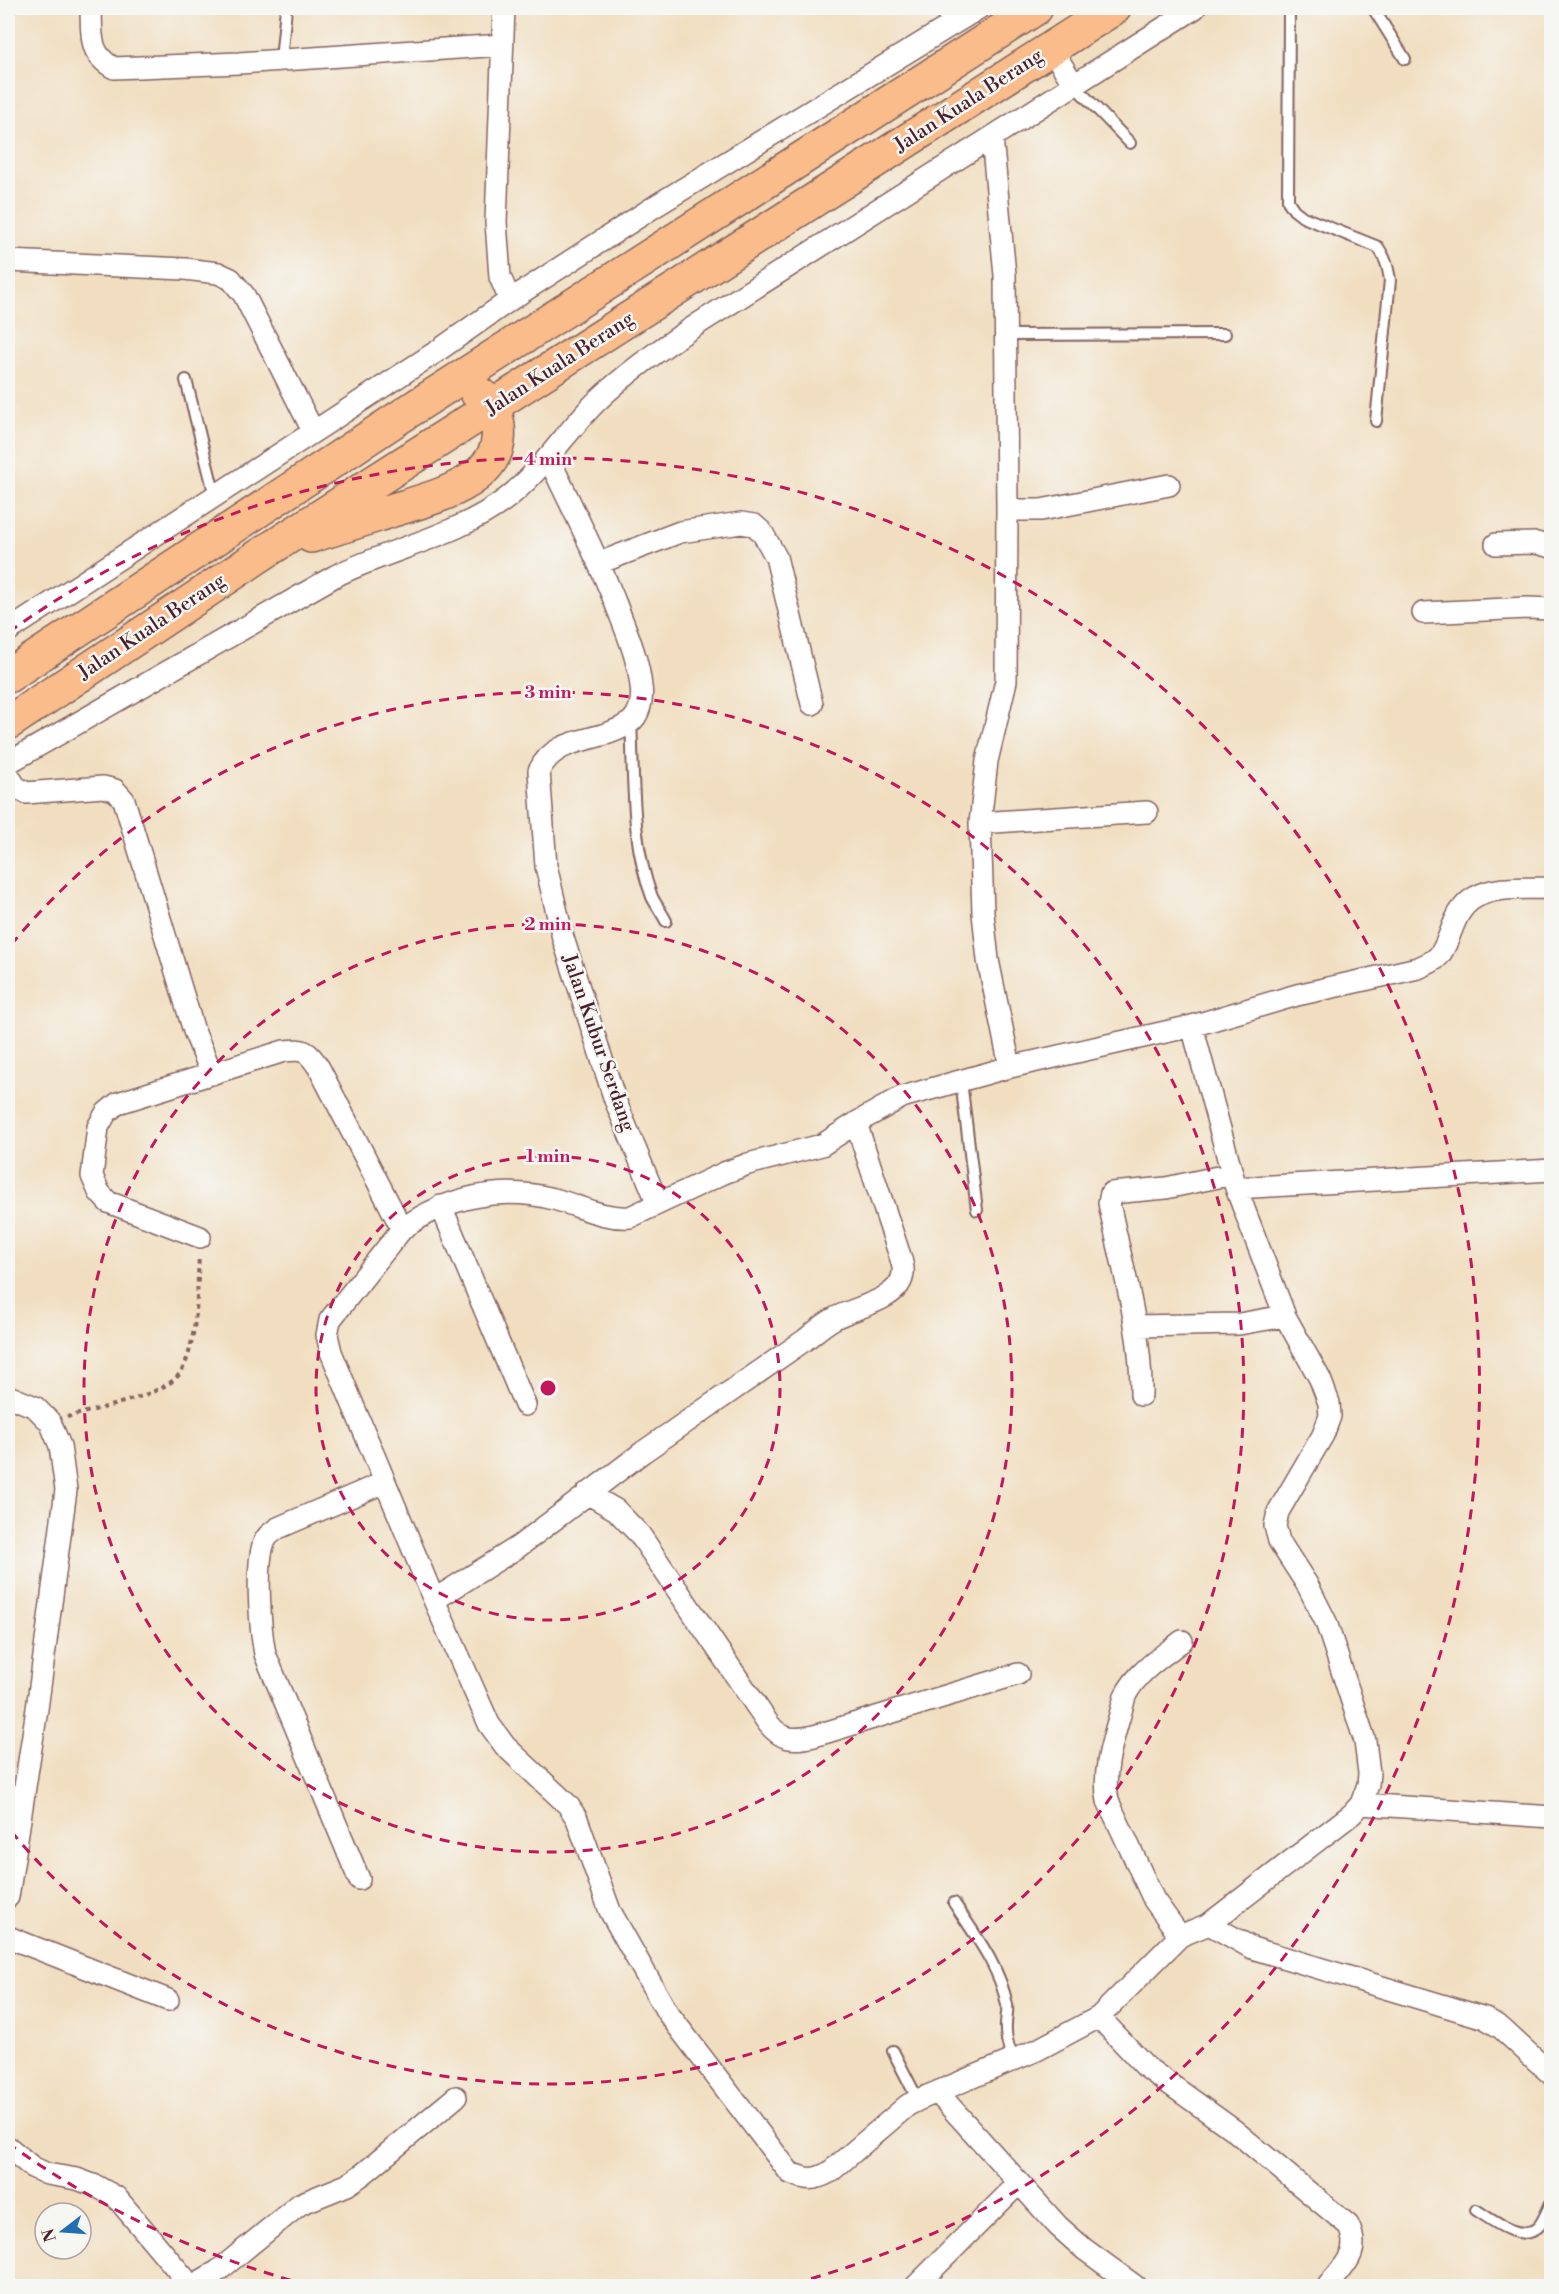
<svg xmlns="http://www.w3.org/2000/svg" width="1559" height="2294" viewBox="0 0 1559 2294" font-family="'Libre Bodoni',serif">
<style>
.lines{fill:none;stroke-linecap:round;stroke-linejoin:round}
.lane-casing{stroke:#84625f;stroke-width:14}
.street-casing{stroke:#84625f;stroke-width:24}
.highway-casing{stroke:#84625f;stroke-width:36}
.path{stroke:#84625f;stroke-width:4;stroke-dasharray:4.5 4.5;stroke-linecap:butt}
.lane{stroke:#fff;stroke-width:10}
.street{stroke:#fff;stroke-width:21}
.highway{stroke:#f9bc8a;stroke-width:33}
.ring{fill:none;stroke:#c2185b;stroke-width:3;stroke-dasharray:10 8}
.labels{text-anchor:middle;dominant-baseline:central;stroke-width:5;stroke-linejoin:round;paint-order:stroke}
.street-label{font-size:20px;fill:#4a1f2b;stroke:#f6f6f2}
.centre{fill:#c2185b;stroke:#f6f6f2;stroke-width:3}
.ring-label{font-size:18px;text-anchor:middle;font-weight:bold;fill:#c2185b;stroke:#f6f6f2;stroke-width:5;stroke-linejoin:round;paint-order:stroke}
</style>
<rect width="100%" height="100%" fill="#f6f6f2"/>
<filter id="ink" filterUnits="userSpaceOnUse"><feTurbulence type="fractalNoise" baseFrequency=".0167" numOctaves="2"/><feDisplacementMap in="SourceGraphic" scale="12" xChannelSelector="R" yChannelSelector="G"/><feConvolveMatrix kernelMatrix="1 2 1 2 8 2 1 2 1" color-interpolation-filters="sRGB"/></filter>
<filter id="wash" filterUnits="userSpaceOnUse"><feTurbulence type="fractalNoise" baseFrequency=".008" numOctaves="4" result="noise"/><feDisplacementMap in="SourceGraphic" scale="24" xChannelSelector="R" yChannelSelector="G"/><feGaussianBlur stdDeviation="1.35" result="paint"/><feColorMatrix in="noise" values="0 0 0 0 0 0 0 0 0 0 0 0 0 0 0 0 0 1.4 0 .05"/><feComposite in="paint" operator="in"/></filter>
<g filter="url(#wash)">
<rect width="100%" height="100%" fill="#f1dec0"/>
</g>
<g filter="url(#ink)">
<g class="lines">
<defs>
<path id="lane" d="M935,8L952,24
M1289,8L1288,201L1294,210L1303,217L1378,247C1386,258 1388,268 1390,280L1376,421
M1373,8L1405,59
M281,60L286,8
M1074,85L1130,143
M1005,335L1225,334
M186,380L215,496
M631,722C634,779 631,843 652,897C656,905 662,913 666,921
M961,1081L977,1210
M954,1903C975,1935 1000,1967 1007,2005C1008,2012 1006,2018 1006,2024C1005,2037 1009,2048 1013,2060
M893,2051L918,2100
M1476,2210C1491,2219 1522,2245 1539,2226C1544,2220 1548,2209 1552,2201"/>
<path id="street" d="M91,8C92,34 88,54 114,68L239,63L502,45
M504,8L496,222L500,277L510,300
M1051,48L1074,85
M992,137L1005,275L1007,510L1006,681L987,761L980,823L983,913L988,960L1010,1067
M8,261L185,269L218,273L231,279L244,295L313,431
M548,457C572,507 597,556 617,607C627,633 638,658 641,686C643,699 640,716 629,723C600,744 556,734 539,771L546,866L563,938L615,1100L658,1204
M1007,510H1041L1169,485
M1496,544L1536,543L1552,547
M599,563L680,532L741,523L754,525L762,532L776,557L812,704
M1423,613L1527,608L1552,609
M8,631L436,352L510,300L657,205L979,8
M8,763L335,576C390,549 459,535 506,499C541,472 565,433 596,402C628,371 664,346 701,322L1195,8
M8,774L15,786L26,793L103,787L115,790L124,800L194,1031L212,1074
M980,823L1147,812
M1192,1026L1236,1188L1285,1316L1320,1379L1329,1403L1330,1416L1323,1435L1278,1512L1275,1526L1279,1541L1308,1586L1326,1622L1365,1741L1369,1773L1368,1785L1361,1804L1352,1814L1209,1924L1180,1936L1099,2017L1037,2050L918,2100L908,2105L830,2172C813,2181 808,2180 790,2173L667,2012L610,1911L577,1819L568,1805L505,1746L489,1724L434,1600L331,1352L327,1335L330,1320L402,1229C447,1197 500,1185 554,1199C580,1206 603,1219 630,1217L724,1173L748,1164L822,1145L856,1123L902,1097L1010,1067L1192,1026L1297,995L1418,968C1427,964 1436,961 1441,953C1453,934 1453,911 1474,898C1495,885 1527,889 1552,888
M1236,1188L1552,1170
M441,1206L525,1405
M200,1237L108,1202L99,1192L92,1176L98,1127L106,1113L118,1103L284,1051C305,1049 307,1050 319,1068L402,1229
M1136,1326L1239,1324L1285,1316
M1141,1395C1142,1330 1122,1267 1109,1203L1111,1193L1166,1188L1232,1174
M8,1396L35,1407L50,1422L60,1446L66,1490L37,1709L8,1897
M587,1493L616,1510L640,1535L768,1723C781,1740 793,1741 814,1736L1018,1674
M434,1600L518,1547L643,1452L805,1340C815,1332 824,1324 835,1318C855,1307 901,1300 903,1273C904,1269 902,1263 901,1259L856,1123
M1361,1804L1552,1817
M359,1879L265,1654C260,1629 256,1569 263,1545C266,1536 271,1533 278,1528L385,1482
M1209,1924L1252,1948L1485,2018L1501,2028L1552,2075
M1180,1936L1154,1900L1108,1801C1101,1766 1117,1730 1125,1696C1137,1672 1161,1657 1182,1641
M8,1937L168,2000
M1099,2017L1146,2067L1235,2131L1348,2225C1362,2253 1344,2265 1328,2286
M937,2092L1058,2226L1084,2249L1135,2286
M8,2147L32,2167L47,2174L77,2179L96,2186L116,2197L191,2286
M192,2286L218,2271L300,2204L347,2185L363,2174L456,2097
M916,2286L1019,2183"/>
<path id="highway" d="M311,536C337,528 363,520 390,511C431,498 505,483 498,426C497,413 489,398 477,393
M8,676L418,405L1036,8
M8,723L268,550L1114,8"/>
</defs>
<use href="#lane" class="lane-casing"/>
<use href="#street" class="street-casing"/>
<use href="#highway" class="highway-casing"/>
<path class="path" d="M67,1417C96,1409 156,1397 176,1378C198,1356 197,1286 199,1256"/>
<use href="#lane" class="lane"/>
<use href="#street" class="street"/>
<use href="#highway" class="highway"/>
</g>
</g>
<g class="ring">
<circle cx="548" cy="1388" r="232"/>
<circle cx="548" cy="1388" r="464"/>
<path d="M11 945A696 696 0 1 1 11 1831"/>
<path d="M308 2285A929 929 0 0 1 9 2144M9 632A929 929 0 1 1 788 2285"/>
</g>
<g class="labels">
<g class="street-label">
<text transform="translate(969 101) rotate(-33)">Jalan Kuala Berang</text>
<text transform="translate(560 364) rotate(-33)">Jalan Kuala Berang</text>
<text transform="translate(152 627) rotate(-34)">Jalan Kuala Berang</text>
<text transform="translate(598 1043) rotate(71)">Jalan Kubur Serdang</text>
</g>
</g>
<circle cx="548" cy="1388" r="9" class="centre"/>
<g class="ring-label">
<text x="548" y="465">4 min</text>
<text x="548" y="698">3 min</text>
<text x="548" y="930">2 min</text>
<text x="548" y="1162">1 min</text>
</g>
<rect width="1559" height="2294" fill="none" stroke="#f6f6f2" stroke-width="30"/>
<g transform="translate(63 2231) rotate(253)"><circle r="28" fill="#f6f6f2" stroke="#b1a0a2" stroke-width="1.5"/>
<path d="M0-4.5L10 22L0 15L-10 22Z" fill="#1f6fb2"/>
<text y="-9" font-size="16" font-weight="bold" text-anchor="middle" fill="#4a1f2b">N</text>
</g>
</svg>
